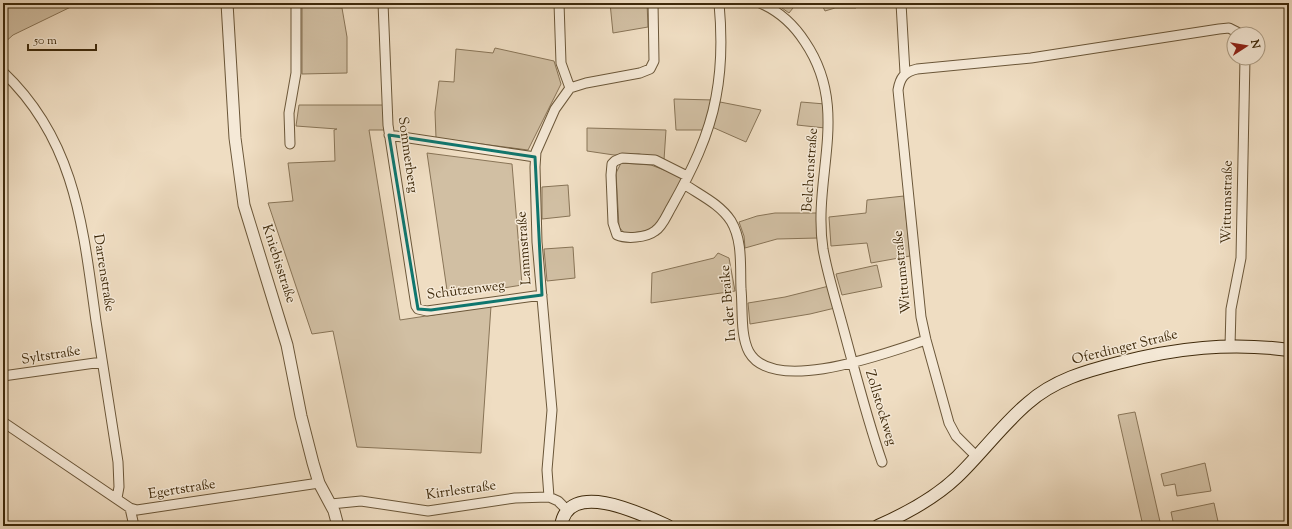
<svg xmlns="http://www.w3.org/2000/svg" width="1292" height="529" viewBox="0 0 1292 529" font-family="'Sorts Mill Goudy',serif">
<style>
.green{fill:#d1bfa3;stroke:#887457}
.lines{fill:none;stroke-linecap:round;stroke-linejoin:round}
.minor-casing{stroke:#6b5739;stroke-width:11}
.tertiary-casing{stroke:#6b5739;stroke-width:13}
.secondary-casing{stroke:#3f2a0b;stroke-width:14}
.minor{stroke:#f5e9d7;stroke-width:9}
.tertiary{stroke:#f5e9d7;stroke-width:11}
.secondary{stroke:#f5e9d7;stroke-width:12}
.marked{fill:none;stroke:#0f766e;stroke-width:3;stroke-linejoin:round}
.labels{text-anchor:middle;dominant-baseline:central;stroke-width:3;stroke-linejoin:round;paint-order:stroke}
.street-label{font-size:14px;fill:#3f2a0b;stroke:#f5e9d7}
</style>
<rect width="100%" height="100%" fill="#efddc2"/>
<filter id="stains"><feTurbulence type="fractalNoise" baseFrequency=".005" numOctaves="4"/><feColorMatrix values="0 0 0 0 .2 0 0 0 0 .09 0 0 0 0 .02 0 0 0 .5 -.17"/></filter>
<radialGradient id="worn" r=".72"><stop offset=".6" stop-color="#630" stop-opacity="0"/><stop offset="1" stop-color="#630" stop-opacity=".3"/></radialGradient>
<path class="green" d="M3,3H79L13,35L3,44Z
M610,3H647L648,27L613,33Z
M775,3H797L789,13Z
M821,3H855L856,8H835L825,11Z
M302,7L342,8L347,37V73L302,74Z
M495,48L554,61L561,84L528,150L436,138L435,112L439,81L454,82L456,49L493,53Z
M674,99L714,100L704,130H676Z
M720,102L761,110L746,142L712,127Z
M801,102L825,104V128L797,125Z
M299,105H383L385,130H369L400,320L491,306L481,453L357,447L333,331L312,334L268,203L293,201L288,163L335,161L334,130L337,129L296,126Z
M587,128L666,130L664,160L639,154L614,155L587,151Z
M427,153L512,164L522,285L448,297Z
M621,163L651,165L680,176L682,181L661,222L652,230L625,234L619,227L616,173Z
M568,185L570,216L542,219V187Z
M904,196L910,256L871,263L867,243L831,246L829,217L866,213L867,200Z
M775,213H817L818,238L777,239L745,248L744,236L739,222L757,216Z
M573,247L575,278L547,281L544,249Z
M718,253L729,258L735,291L651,303L652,273L714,258Z
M877,265L882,287L842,295L836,274Z
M829,286L835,308L810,314L750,324L748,303L785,297Z
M1135,412L1161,526H1143L1118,415Z
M1205,463L1211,491L1177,496L1175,484L1164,486L1161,474Z
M1214,503L1219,526H1174L1171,512Z"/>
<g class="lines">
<defs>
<path id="minor" d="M383,3L388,125L416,306L418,309L427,311L542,295
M559,3L561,63L570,88
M760,3C779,11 794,25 805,42C851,110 812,176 823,249C828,277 837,304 844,331C856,375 867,419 882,462
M901,3L905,73
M3,72C76,141 83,228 96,321C103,368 111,415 118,462L119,487L117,498
M389,135L535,157
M290,144L289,113L296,73V3
M687,176L655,160L622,158L615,161L612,164L611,175L613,223L617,235C626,239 646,238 655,231C663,226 667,214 672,206C691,172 709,136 716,97C722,66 722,35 719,3
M684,184C700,195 720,204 731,221C743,241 740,267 741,289C743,309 740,335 749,352C774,396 889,352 926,340
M1230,346L1231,309L1241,258L1245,58
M3,376L102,362
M3,422L130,508L137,510L319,483
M976,456L956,436L949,423L926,340L921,317L898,90C900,78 904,72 917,69L1031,58L1219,29L1229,28L1241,34
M549,497L547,470L552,410L537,242L535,167L536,152L555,109L570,88L586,83L640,73L650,69L654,61L653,3
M331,504L361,501L428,511L515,498L549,497L558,501L567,510
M130,508L134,526"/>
<path id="tertiary" d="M227,3L235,138L244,205L287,345L301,416L313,463L319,483L334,511L338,526"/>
<path id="secondary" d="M561,526C568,478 642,514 668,526
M878,526C905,514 935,498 957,477C982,453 1002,425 1028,403C1054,380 1086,371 1118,363C1176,348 1230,342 1289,350"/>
</defs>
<use href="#minor" class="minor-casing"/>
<use href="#tertiary" class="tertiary-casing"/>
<use href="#secondary" class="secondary-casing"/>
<use href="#minor" class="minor"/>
<use href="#tertiary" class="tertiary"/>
<use href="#secondary" class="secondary"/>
</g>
<path class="marked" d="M389,135L535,157L542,295L431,310L418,309Z"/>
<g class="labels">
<g class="street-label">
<text transform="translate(407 155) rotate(82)">Sommerberg</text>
<text transform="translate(811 170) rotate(-86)">Belchenstraße</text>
<text transform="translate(1228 202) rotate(-89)">Wittumstraße</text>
<text transform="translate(525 248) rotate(-94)">Lammstraße</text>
<text transform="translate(278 264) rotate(72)">Kniebisstraße</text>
<text transform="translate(903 272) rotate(-96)">Wittumstraße</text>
<text transform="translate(103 273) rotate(81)">Darrenstraße</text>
<text transform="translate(466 291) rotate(-7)">Schützenweg</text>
<text transform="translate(729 303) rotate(-95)">In der Braike</text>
<text transform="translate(1125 348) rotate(-14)">Oferdinger Straße</text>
<text transform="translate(51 356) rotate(-9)">Syltstraße</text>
<text transform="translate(880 408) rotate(73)">Zollstockweg</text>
<text transform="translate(182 490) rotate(-9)">Egertstraße</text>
<text transform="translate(461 491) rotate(-8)">Kirrlestraße</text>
</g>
</g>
<rect width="1292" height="529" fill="none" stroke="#efddc2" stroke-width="16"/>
<rect x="4" y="4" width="1284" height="521" fill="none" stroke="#3f2a0b" stroke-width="2"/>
<rect x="8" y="8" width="1276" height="513" fill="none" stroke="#3f2a0b"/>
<g transform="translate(1246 46) rotate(78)"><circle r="19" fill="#f5e9d7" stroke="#ac9d85"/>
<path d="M0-3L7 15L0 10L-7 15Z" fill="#8f2418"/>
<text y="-6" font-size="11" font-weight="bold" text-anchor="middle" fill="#3f2a0b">N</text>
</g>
<path d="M28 44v6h68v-6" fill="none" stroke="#3f2a0b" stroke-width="2"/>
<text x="34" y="44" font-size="12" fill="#3f2a0b" stroke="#f5e9d7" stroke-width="3" paint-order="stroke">50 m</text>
<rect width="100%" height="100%" filter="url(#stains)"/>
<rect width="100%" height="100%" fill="url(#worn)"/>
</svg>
